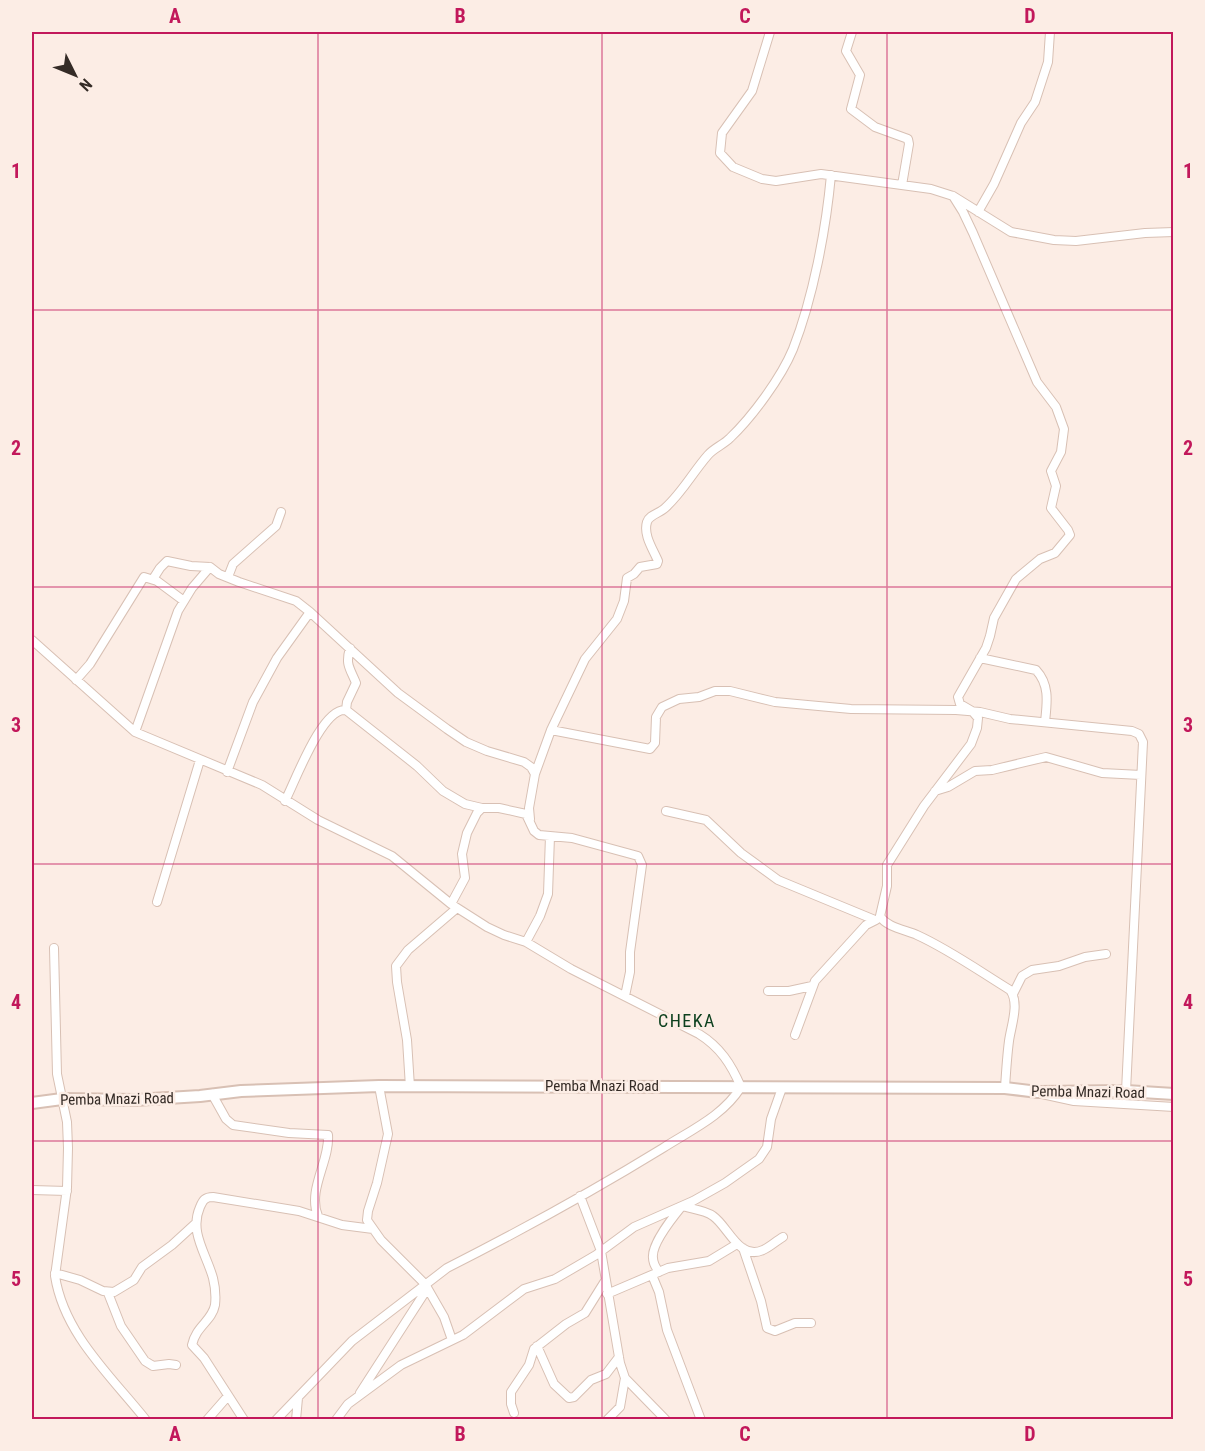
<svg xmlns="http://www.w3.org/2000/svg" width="1205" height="1451" viewBox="0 0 1205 1451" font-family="'Roboto Condensed',sans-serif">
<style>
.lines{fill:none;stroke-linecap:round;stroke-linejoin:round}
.minor-casing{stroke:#d8c0b4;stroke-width:10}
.secondary-casing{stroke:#d8c0b4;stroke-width:14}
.minor{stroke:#fff;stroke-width:8}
.secondary{stroke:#fff;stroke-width:10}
.grid{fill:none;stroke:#c2185b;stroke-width:1.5;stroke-opacity:0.55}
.labels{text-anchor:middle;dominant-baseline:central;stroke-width:5;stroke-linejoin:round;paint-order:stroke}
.street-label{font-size:15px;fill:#342b26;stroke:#fcede5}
.quarter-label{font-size:18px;letter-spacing:1.5px;fill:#0d401e;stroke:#fcede5}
.neatline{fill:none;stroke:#c2185b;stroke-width:2}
.grid-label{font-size:20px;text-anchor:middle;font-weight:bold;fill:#c2185b}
</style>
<rect width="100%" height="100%" fill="#fcede5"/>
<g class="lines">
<defs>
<path id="minor" d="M770,32L752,91L722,133L720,153L733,167L762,179L776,181L821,174L931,189L953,196L1011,232L1054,240L1076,241L1145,233L1174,232
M852,32L846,51L860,75L851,109L875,127L908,139L909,144L902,185
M953,196L963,212L973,233L1037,382L1056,407L1064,429L1061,452L1051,471L1056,486L1051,508L1068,530L1070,535L1055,553L1040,559L1016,579L994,618L990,636L986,648L958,697L960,704L972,711L978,718L977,728L971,744L924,806L887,865V886L880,916C886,927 906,930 917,935C950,950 979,971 1010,990C1020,1003 1011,1026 1009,1041C1007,1056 1006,1072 1005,1088
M978,212L994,184L1021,123L1035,102L1048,62L1050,32
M228,577L233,564L276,526L281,512
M153,579L160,568L167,561L191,566L210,567L219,574L239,582L296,601L310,612L398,693L447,729L466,742L487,751L524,762L531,767L535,774L529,808L530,819
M32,640L135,732L262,785L318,820L392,856L451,904L487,927L504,935L526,942L571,969L699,1034C720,1047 731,1064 741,1087C723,1116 691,1130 663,1148C593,1191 520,1231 447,1268L352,1341L276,1420
M350,648C345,665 350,668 356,683L347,702L346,710L417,766L443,791L465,804L482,808
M980,658L1036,670C1050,685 1047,703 1045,722
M76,680L90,664L144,577L157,581L184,601
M551,730L585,659L617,619L624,601L627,578L634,574L640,567L657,564L658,561C653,549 643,535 647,522C649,515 660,513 665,508C682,493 693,472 708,455C714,448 723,445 730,438C752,417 781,378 793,349C813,298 826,230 831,175
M135,732L178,611L192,588L210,567
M227,772L253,702L277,658L310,612
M535,774L551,730L650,749L655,743L656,717L662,707L679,699L699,697L715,691H730L775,702L851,709L956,710L980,712L1010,719L1132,731L1139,734L1143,742L1126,1091
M935,791L948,787L975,771L992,770L1046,757L1102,773L1141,775
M285,801C295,782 322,707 346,710
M666,811L706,820L741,853L778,880L875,920
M157,902L200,760
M451,904L465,878L462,854L467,833L477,813L482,808H499L526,814L534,831L539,835L572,838L638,856L642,865L630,952V972L625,996
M526,942L540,916L548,894L550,836
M54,948L57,1074L67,1122L68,1148L67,1188L55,1276C64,1334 111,1376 146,1420
M768,991H789L812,986
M1013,994L1022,976L1032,970L1059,966L1085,957L1106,954
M795,1035L815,981L866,925L876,920
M379,1086L388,1134L377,1183L368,1211L367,1220L381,1240L425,1284L444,1317L452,1340
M410,1087L407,1040L397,982L396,966L408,950L457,908
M212,1094L226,1119L233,1125L289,1133L328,1135C330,1161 307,1190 318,1216
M1042,1094L1074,1101L1174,1107
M32,1190L67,1191
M580,1196L601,1251L620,1363L625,1378L666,1420
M743,1248L761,1301L767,1328L775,1331L795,1323H811
M659,1272C656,1268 653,1264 653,1258C651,1244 673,1217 682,1206C692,1209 705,1210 713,1216C728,1226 739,1261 763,1250C770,1247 776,1241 783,1237
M55,1273L80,1280L103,1291L114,1292L134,1280L142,1267L172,1245L195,1224
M652,1275L659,1292L667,1330L701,1420
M108,1293L121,1326L145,1361L153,1366L169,1364L176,1365
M607,1294L668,1268L709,1261L737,1244
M537,1346L554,1384L569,1398L574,1397L591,1380L606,1374L619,1357
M360,1393L427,1289
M514,1413L511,1404V1392L529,1365L534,1349L566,1324L585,1313L605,1281
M207,1420L228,1396
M244,1420L204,1358L192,1345C196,1326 212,1321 215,1305C216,1296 215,1286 213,1278C206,1253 189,1232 200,1207C203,1200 205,1197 213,1197L299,1211L342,1225L373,1229
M296,1420L298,1398
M336,1420L348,1404L401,1365L463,1335L524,1289L555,1279L596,1255L634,1227L693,1201L725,1183L759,1159L767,1147L771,1119L782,1088
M607,1420L620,1407L625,1378"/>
<path id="secondary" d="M32,1103L62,1099L135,1100L200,1096L241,1091L379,1086L1005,1088L1038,1092L1126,1091L1174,1094"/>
</defs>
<use href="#minor" class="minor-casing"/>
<use href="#secondary" class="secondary-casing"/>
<use href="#minor" class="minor"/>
<use href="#secondary" class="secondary"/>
</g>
<path class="grid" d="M318,32V1420M602,32V1420M887,32V1420M32,310H1174M32,587H1174M32,864H1174M32,1141H1174"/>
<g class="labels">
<g class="street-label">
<text x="602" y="1086">Pemba Mnazi Road</text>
<text transform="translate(1088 1092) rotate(1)">Pemba Mnazi Road</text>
<text transform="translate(117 1099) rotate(-1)">Pemba Mnazi Road</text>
</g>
<g class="quarter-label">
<text x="687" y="1020">CHEKA</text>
</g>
</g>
<rect width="1205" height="1451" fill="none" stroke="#fcede5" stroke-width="66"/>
<g transform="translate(75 75) rotate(133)" stroke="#fcede5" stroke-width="4.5" paint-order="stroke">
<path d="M0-4.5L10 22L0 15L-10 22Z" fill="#342b26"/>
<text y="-9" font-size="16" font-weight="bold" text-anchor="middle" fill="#342b26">N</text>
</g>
<rect x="33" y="33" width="1139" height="1385" class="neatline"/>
<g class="grid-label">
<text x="175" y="23">A</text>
<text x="460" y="23">B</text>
<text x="745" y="23">C</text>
<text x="1030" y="23">D</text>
<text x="16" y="178">1</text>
<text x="1188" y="178">1</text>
<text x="16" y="455">2</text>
<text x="1188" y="455">2</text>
<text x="16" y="732">3</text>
<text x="1188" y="732">3</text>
<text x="16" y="1009">4</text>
<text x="1188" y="1009">4</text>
<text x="16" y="1286">5</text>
<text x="1188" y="1286">5</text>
<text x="175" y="1441">A</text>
<text x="460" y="1441">B</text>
<text x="745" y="1441">C</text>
<text x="1030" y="1441">D</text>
</g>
</svg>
